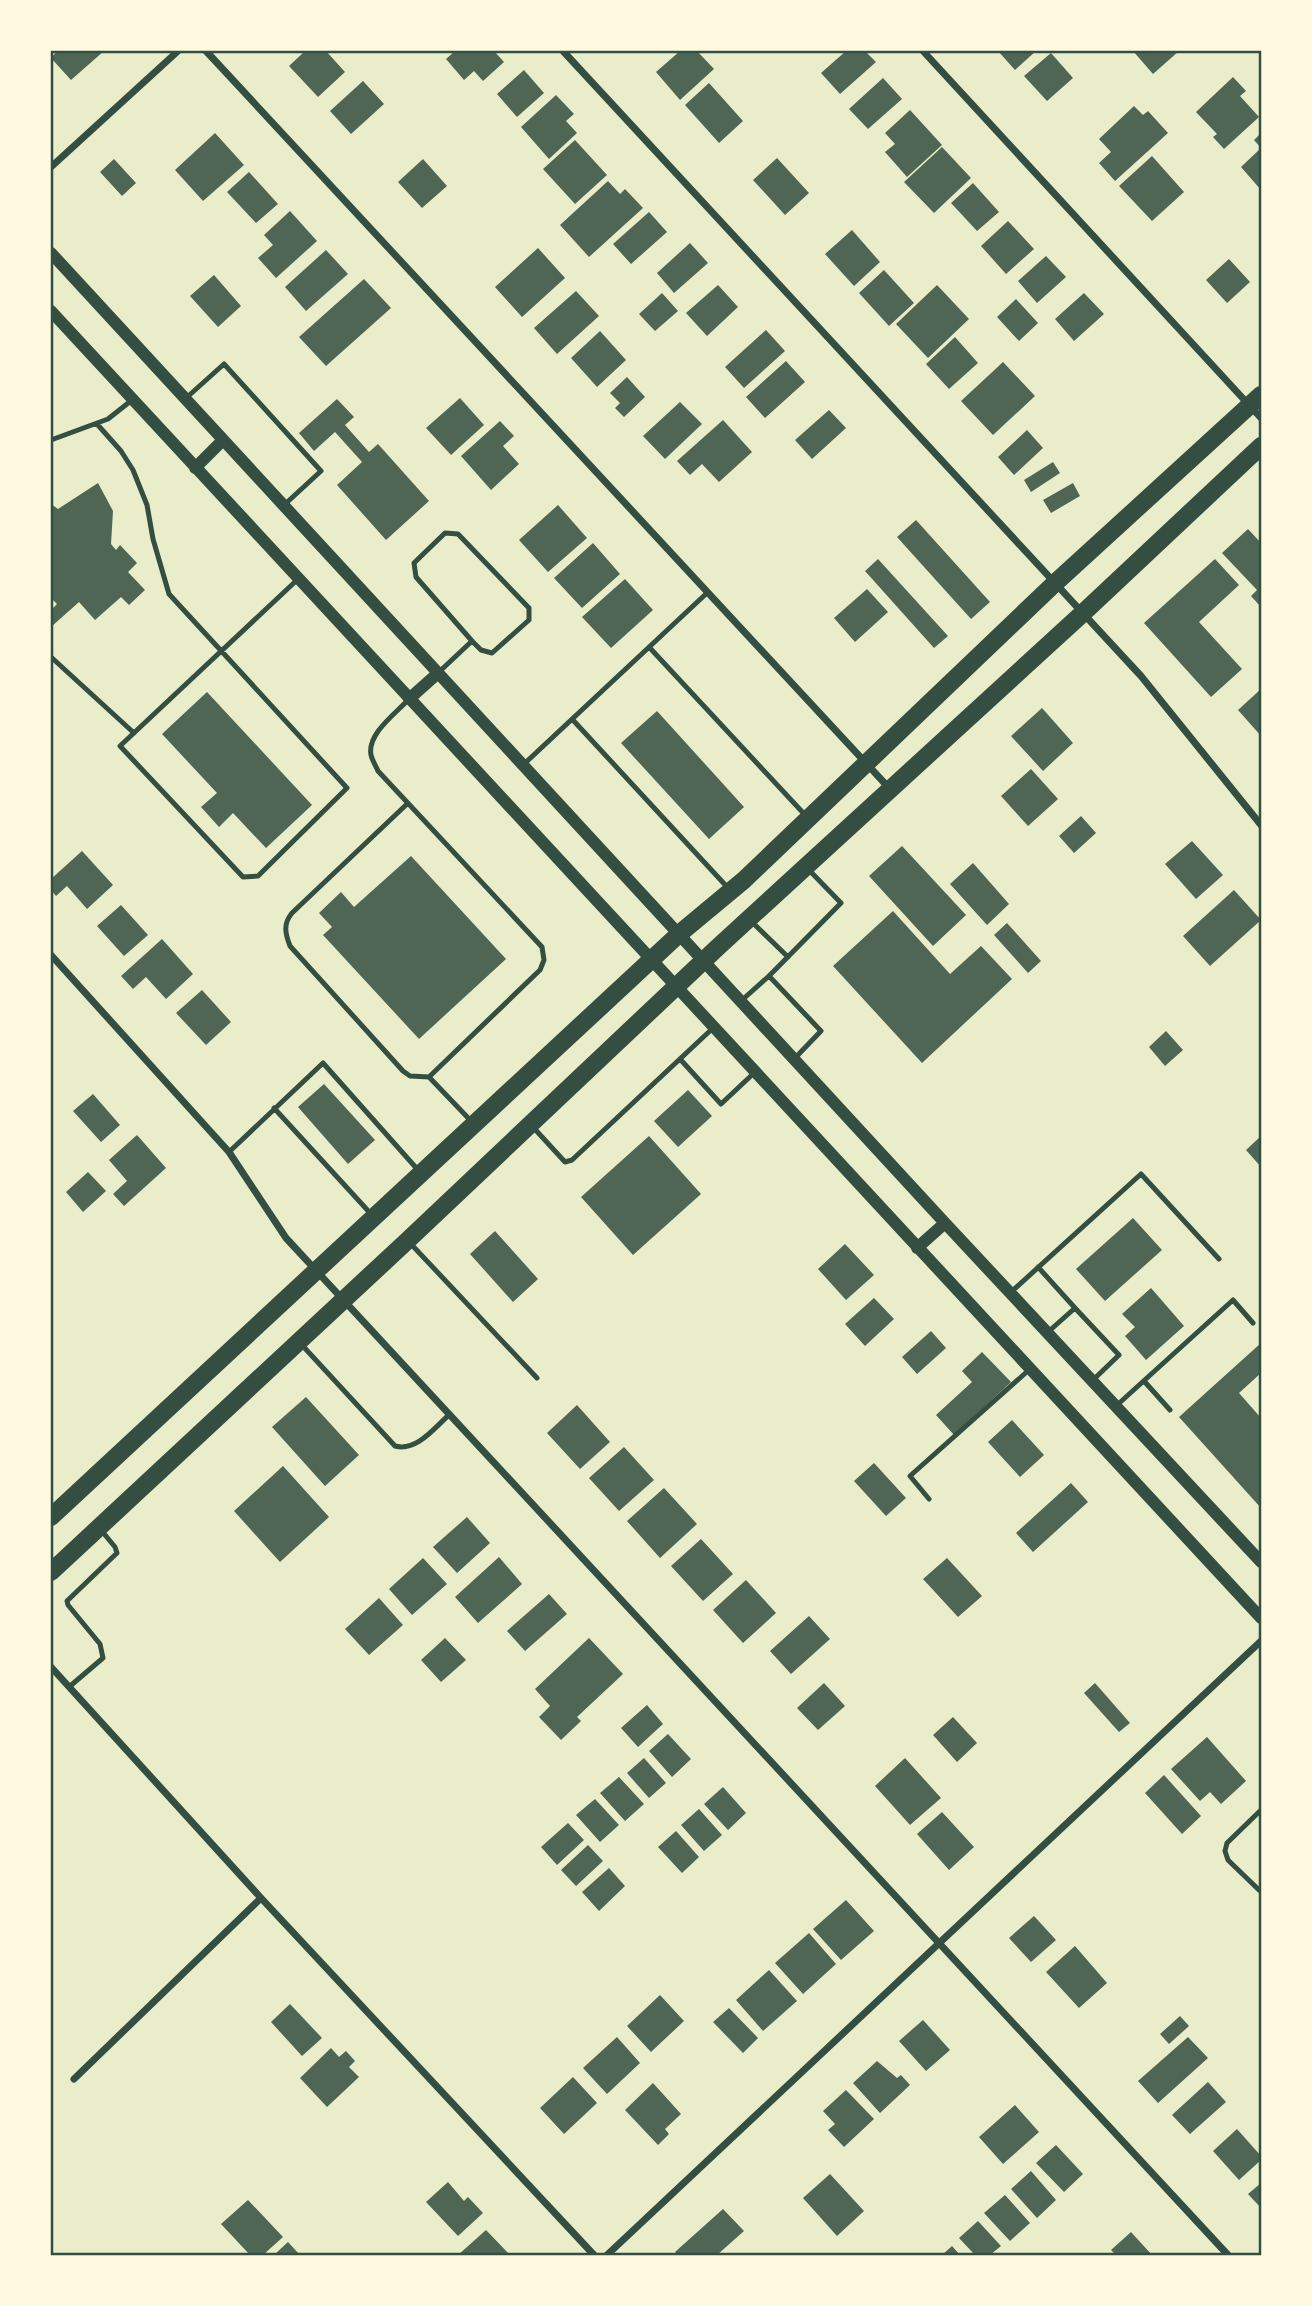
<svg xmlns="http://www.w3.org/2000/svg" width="1312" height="2306" viewBox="0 0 1312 2306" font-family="'Work Sans',sans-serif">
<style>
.building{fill:#4f6655}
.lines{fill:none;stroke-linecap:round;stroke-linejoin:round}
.service{stroke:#344e41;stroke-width:5}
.minor{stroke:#344e41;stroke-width:7}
.tertiary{stroke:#344e41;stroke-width:12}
.primary{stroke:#344e41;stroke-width:18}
.neatline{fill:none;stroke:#344e41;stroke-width:2.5}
</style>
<rect width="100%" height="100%" fill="#e9edc9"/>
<path class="building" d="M57,51H104L71,80L51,58Z
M305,51H326L345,72L318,97L289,66Z
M455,51H494L504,62L483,81L474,71L464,80L446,59Z
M680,51H697L714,69L680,100L656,72Z
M846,51H865L876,62L840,94L821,73Z
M998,51H1036L1015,70Z
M1133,51H1179L1153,74Z
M1051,53L1073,78L1047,101L1024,76Z
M524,70L544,93L517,117L497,94Z
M1233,77L1246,91L1240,96L1259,117L1224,149L1213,137L1217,134L1196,112Z
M883,78L902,99L868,129L849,109Z
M363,81L384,104L351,134L330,111Z
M709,83L743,121L719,143L685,105Z
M556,95L574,114L566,121L577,133L549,159L521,127Z
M1134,106L1143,115L1148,111L1168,133L1115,181L1099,163L1111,152L1099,139Z
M910,110L942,145L907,177L885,152L895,144L885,133Z
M215,133L244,165L203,201L175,170Z
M1261,133V190L1241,167L1261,148L1254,140Z
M575,140L607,175L575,204L543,169Z
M942,147L971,178L934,213L904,182Z
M1152,156L1184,192L1152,221L1119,186Z
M777,158L809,193L785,215L753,180Z
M114,159L136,183L122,196L100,172Z
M423,159L447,186L422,208L398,182Z
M249,172L278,204L256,223L227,192Z
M608,181L620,194L625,189L643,208L589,257L560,225Z
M973,183L999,212L977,231L951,203Z
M290,211L317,241L276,278L258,258L273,245L264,235Z
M649,212L667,232L631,264L613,244Z
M1008,221L1034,249L1006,274L981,246Z
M852,230L880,262L854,286L825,254Z
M690,243L708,263L674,293L657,273Z
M538,248L565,278L522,317L495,287Z
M326,250L348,274L306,311L285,287Z
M1046,256L1066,277L1037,303L1018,281Z
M1229,259L1250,282L1227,303L1206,280Z
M884,270L914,303L889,326L859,293Z
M214,275L241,306L218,327L190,296Z
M364,279L391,308L326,366L299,337Z
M718,285L738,307L707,336L686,313Z
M937,285L969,319L928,358L896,324Z
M576,291L599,316L557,354L534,328Z
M662,293L678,311L655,331L639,314Z
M1084,293L1104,314L1074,341L1055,319Z
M1016,299L1038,323L1019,341L997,317Z
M766,330L785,351L744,388L725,367Z
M600,331L626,360L597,387L571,358Z
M955,337L978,363L949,389L926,364Z
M786,361L805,382L765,418L746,397Z
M1003,362L1035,396L993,435L961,401Z
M627,377L645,397L624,417L615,408L620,403L610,393Z
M460,398L484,425L451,455L426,428Z
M337,399L354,417L345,425L369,452L378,444L429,501L386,540L337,485L362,462L335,432L314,451L299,433Z
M680,402L702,424L665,459L643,436Z
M829,410L846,428L812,459L795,440Z
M723,420L752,452L719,482L702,464L690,475L677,461Z
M500,421L514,436L503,446L519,464L491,490L461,456Z
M1027,430L1043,448L1014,475L998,457Z
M1053,462L1060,473L1031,492L1024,480Z
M98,483L113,511L111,544L116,550L120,545L137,563L128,572L145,590L129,605L121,597L95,620L79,602L51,627V610L57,604L51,598V504L58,509Z
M1073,483L1080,496L1051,513L1043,500Z
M558,505L587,538L548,572L519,540Z
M916,520L990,602L971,619L897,537Z
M1248,529L1261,543V607L1251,596L1257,590L1222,553Z
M593,543L620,574L582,608L554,578Z
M878,559L948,636L934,648L865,571Z
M1215,559L1239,585L1199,622L1242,669L1211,697L1144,623Z
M625,579L653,610L611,648L582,617Z
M867,589L888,612L855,642L834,618Z
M1261,689V736L1238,710Z
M207,692L312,805L266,848L233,813L219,827L201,807L217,793L162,734Z
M1042,708L1073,743L1043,771L1011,736Z
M657,711L744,807L709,839L621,743Z
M1031,769L1058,799L1028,826L1001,796Z
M1081,816L1096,833L1074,853L1059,836Z
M1192,841L1223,875L1196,899L1165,864Z
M902,846L966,915L933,946L869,876Z
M82,851L113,885L87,909L67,886L56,896L51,890V879Z
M411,856L506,959L419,1039L323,935L332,927L319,913L341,892L354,907Z
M973,863L1009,904L987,925L950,884Z
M1234,890L1261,920L1210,966L1183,936Z
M121,905L148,935L124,956L97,926Z
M893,911L950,974L981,946L1012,979L922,1063L833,966Z
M1007,923L1041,961L1028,973L994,935Z
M162,939L193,974L166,999L146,977L133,989L121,976Z
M202,990L231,1022L206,1045L176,1013Z
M1166,1031L1183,1050L1165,1066L1149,1047Z
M324,1084L375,1140L348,1164L298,1107Z
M688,1090L712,1116L678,1147L654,1121Z
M93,1094L120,1125L101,1142L73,1111Z
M137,1135L166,1168L124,1206L113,1194L127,1181L109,1160Z
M649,1136L701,1194L633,1255L581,1197Z
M1261,1136V1167L1246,1150Z
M88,1172L106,1191L83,1212L66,1192Z
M1133,1218L1162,1250L1105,1301L1076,1269Z
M495,1231L538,1279L513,1302L470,1254Z
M845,1244L874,1275L846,1300L818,1269Z
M1151,1288L1184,1326L1146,1360L1125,1336L1135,1327L1122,1314Z
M874,1298L894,1319L865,1346L845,1324Z
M931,1331L946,1348L917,1374L902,1357Z
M1261,1343V1373L1239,1393L1261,1418V1508L1179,1417Z
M982,1352L1011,1382L954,1435L936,1415L972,1382L962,1371Z
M306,1397L359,1455L325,1486L272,1427Z
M577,1405L610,1442L580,1469L547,1433Z
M1012,1420L1044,1455L1020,1477L988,1442Z
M624,1447L654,1480L619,1511L589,1478Z
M874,1463L906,1498L886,1516L854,1481Z
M283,1466L329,1517L280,1562L234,1511Z
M1071,1483L1088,1502L1033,1552L1016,1533Z
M664,1488L697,1524L660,1558L627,1521Z
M467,1517L490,1543L457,1573L433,1547Z
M701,1539L733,1574L703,1601L671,1566Z
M499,1557L522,1584L478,1623L455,1597Z
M423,1558L447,1584L412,1615L389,1589Z
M947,1558L982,1596L958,1617L923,1579Z
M746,1580L776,1613L743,1643L713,1610Z
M549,1594L567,1614L525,1651L507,1631Z
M379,1598L403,1625L369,1655L345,1629Z
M809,1616L830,1639L791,1674L770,1651Z
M445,1638L466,1660L441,1682L421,1660Z
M589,1638L623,1674L577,1717L581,1721L561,1740L539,1717L550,1706L535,1689Z
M824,1683L845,1706L818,1730L797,1708Z
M1095,1683L1130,1723L1119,1732L1084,1693Z
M647,1705L663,1724L638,1747L621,1728Z
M953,1717L977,1743L957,1762L933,1735Z
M668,1734L691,1759L672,1777L649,1751Z
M1207,1737L1246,1781L1221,1804L1210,1792L1200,1801L1171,1769Z
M644,1758L666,1783L649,1798L627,1773Z
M905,1758L941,1798L910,1825L875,1786Z
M1164,1775L1201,1816L1182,1834L1145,1793Z
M619,1777L644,1804L625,1821L600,1793Z
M723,1787L746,1813L728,1830L704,1804Z
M595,1799L619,1825L600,1842L576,1815Z
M699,1809L722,1835L704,1851L681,1825Z
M942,1812L974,1847L949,1870L917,1834Z
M568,1823L584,1840L557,1865L541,1847Z
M676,1831L699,1857L682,1873L658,1847Z
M588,1845L603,1861L576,1886L561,1870Z
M609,1868L625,1886L599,1911L582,1892Z
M846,1900L874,1931L841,1960L813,1929Z
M1034,1916L1056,1940L1031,1962L1009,1938Z
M809,1933L836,1964L803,1994L775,1963Z
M1075,1946L1107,1983L1079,2008L1046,1972Z
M769,1970L797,2001L763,2031L736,2000Z
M660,1995L684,2021L651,2052L627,2026Z
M290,2004L322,2038L302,2056L271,2022Z
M729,2008L758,2038L743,2053L713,2022Z
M1180,2016L1189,2026L1169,2044L1160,2034Z
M923,2020L950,2050L926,2071L899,2041Z
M617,2037L640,2063L607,2094L583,2068Z
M1188,2037L1208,2058L1158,2103L1138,2081Z
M331,2048L339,2057L346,2051L355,2061L349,2067L359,2077L327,2107L300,2078Z
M877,2061L897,2078L901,2075L910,2085L880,2113L853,2083Z
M573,2077L597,2103L564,2134L540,2108Z
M1208,2082L1226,2102L1190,2134L1172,2115Z
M653,2083L681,2114L665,2129L669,2134L658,2145L625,2110Z
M846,2090L874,2119L844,2147L828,2130L835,2124L823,2111Z
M1015,2105L1039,2132L1003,2164L979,2137Z
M1237,2129L1261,2156V2160L1239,2180L1213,2151Z
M1056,2145L1083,2174L1064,2192L1036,2163Z
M1031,2171L1056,2200L1037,2218L1011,2189Z
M830,2174L864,2211L837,2236L803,2198Z
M448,2182L464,2201L468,2197L483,2213L458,2236L426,2202Z
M1261,2183V2208L1248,2194Z
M1005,2195L1030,2223L1010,2241L984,2213Z
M248,2200L283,2237L263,2255H250L221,2224Z
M723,2209L744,2231L717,2255H678L675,2252Z
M978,2221L1001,2246L990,2255H975L959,2238Z
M486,2230L510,2255H458Z
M1131,2232L1152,2255H1116L1111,2250Z
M288,2242L300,2255H274Z
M952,2246L960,2255H942Z"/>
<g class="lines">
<path class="service" d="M185,399L224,364L321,471L283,506
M97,424L121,451L133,470L147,505L153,539L169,594L347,788L258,876L243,877L120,746C179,691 238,635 297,580
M51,440L108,419L132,400
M649,647L807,817
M51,657L134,733
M439,672L472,641L416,577L414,563L445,533L458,534L529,608V620L492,653L481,650L472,641
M408,700C395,714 367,734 371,755C372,760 376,766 378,771L542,947L544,960L540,970L429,1077L472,1122
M572,719L729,889
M524,764L708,592
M407,804L292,913C283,924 285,933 290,946L403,1071L410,1076L429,1077
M751,921L788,957
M741,1001L769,976
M680,1059L721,1104L754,1073
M794,1059L821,1031L769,976L841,903L807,868
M274,1108L371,1214
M532,1126L565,1162L572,1160L713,1028
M229,1152L323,1063L418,1170
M410,1243L537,1378
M1038,1267L1075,1308L1048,1332
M1010,1293L1141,1174L1219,1259
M1075,1308L1119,1355L1092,1381
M301,1344L395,1446C417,1452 435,1427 450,1414
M1144,1381L1170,1410
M1116,1406L1233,1300L1253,1323
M929,1499L910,1476L1030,1369
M69,1687L103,1658L100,1644L68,1605L67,1601L117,1553L115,1547L101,1530
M1259,1890L1228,1860L1225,1851L1227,1843L1261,1810"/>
<path class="minor" d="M206,51L890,789
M563,51L1141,676L1261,825
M923,51L1261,418
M51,167L178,51
M51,955L229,1152L286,1238L1228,2255
M51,1667L261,1898L594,2255
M74,2079L261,1898
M607,2255L1261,1641"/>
<path class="tertiary" d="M51,253L945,1223L1261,1562
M51,311L1261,1618
M195,468L223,440
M409,699L437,674
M917,1248L945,1223"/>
<path class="primary" d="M51,1517L679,934L744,880L1054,584L1261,395
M51,1572L408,1240L718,947L1083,613L1261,446"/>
</g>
<rect width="1312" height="2306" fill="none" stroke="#fefae0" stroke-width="105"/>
<rect x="52" y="52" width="1208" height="2202" class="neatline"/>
</svg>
